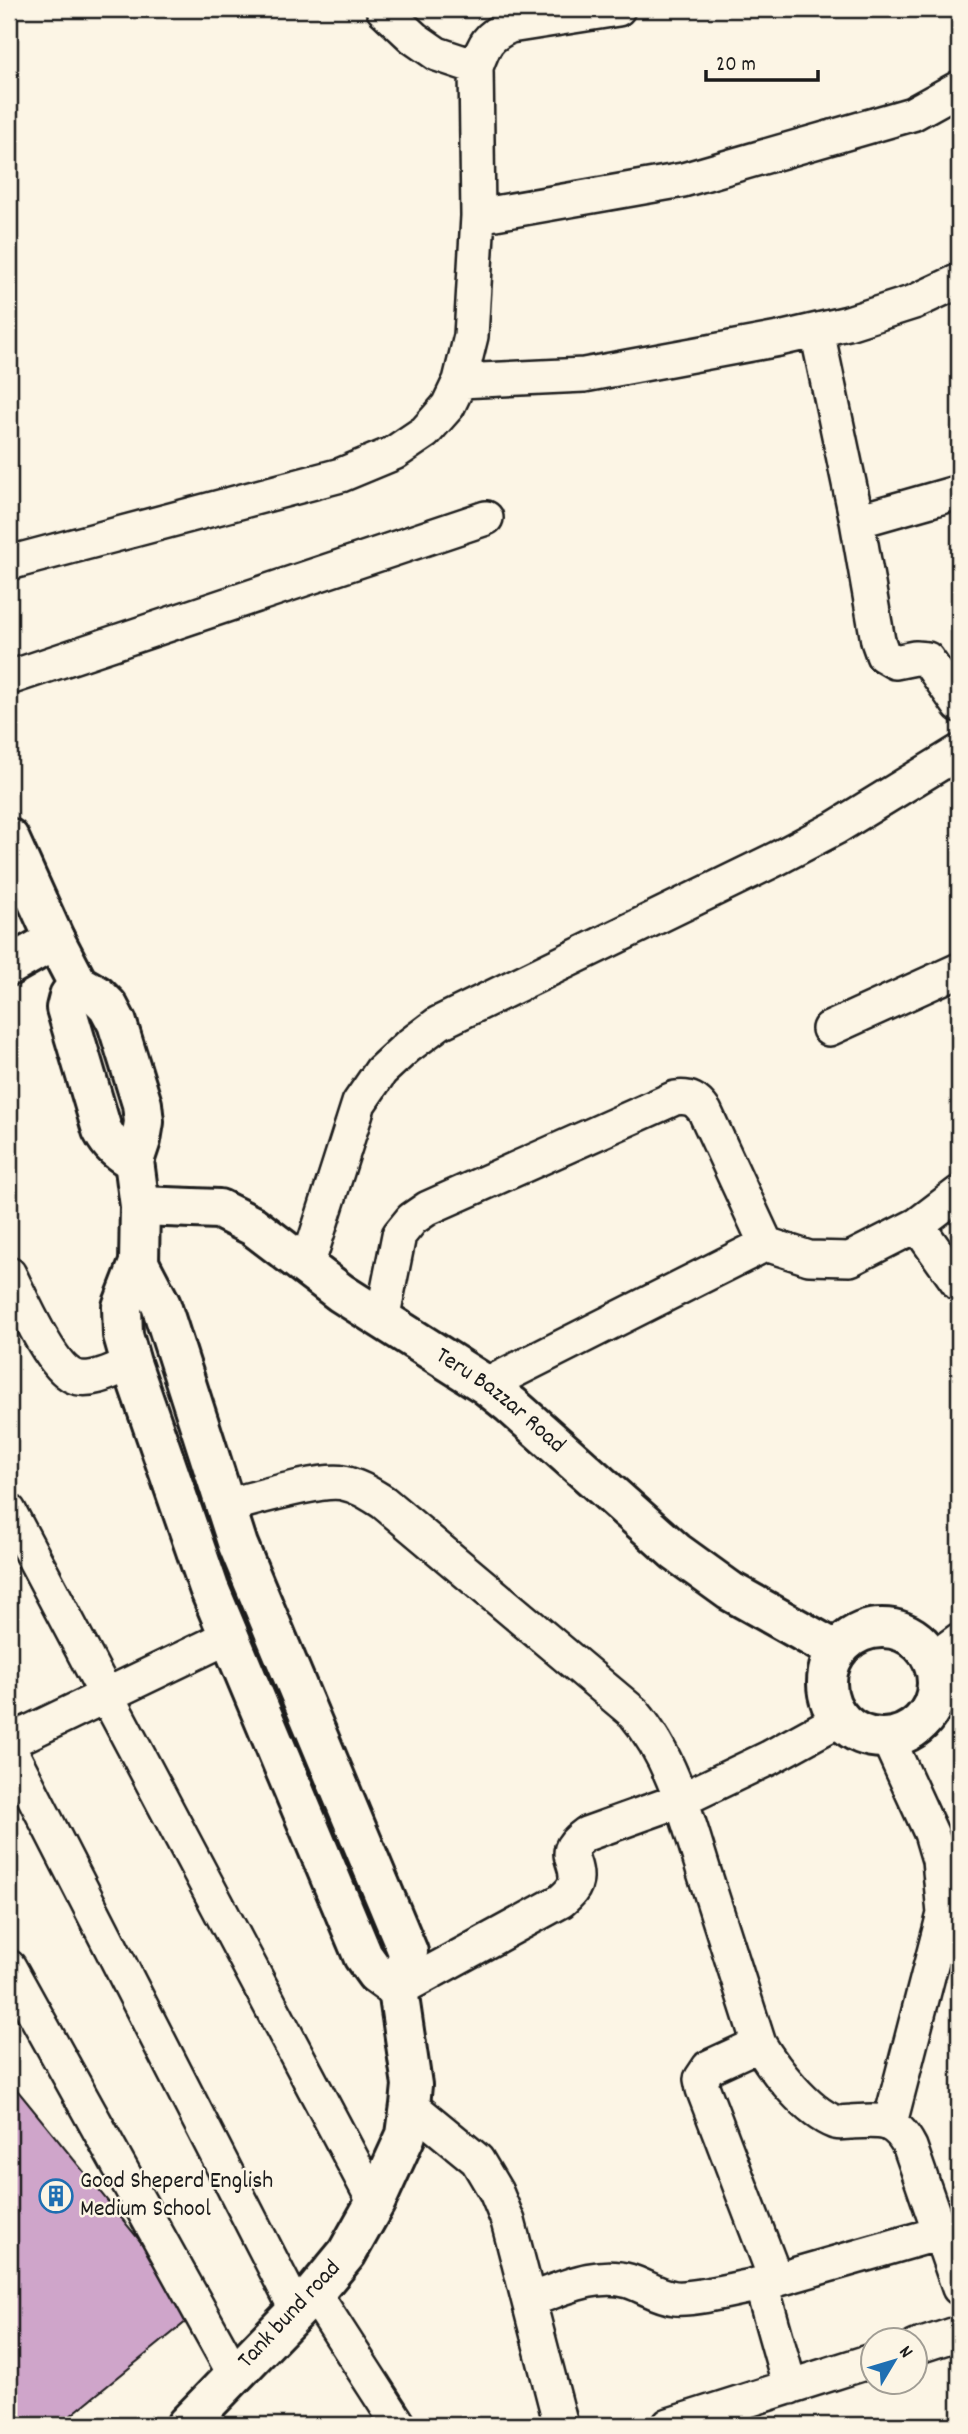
<svg xmlns="http://www.w3.org/2000/svg" width="968" height="2434" viewBox="0 0 968 2434" font-family="Dekko,sans-serif">
<style>
.building{fill:#cfa5ca;stroke:#1c1c1c;stroke-width:2}
.lines{fill:none;stroke-linecap:round;stroke-linejoin:round}
.minor-casing{stroke:#1c1c1c;stroke-width:38}
.tertiary-casing{stroke:#1c1c1c;stroke-width:44}
.minor{stroke:#fcf5e5;stroke-width:33}
.tertiary{stroke:#fcf5e5;stroke-width:38}
.labels{text-anchor:middle;dominant-baseline:central;stroke-width:5;stroke-linejoin:round;paint-order:stroke}
.street-label{font-size:24px;fill:#1c1c1c;stroke:#fcf5e5}
.poi-label{font-size:24px;fill:#1c1c1c;stroke:#fcf5e5;text-anchor:start}
</style>
<rect width="100%" height="100%" fill="#fcf5e5"/>
<filter id="ink" filterUnits="userSpaceOnUse"><feTurbulence type="fractalNoise" baseFrequency=".0143" numOctaves="2"/><feDisplacementMap in="SourceGraphic" scale="14" xChannelSelector="R" yChannelSelector="G"/><feConvolveMatrix kernelMatrix="1 2 1 2 8 2 1 2 1" color-interpolation-filters="sRGB"/></filter>
<g filter="url(#ink)">
<path class="building" d="M9,2080L198,2312L59,2425H9Z"/>
<g class="lines">
<defs>
<path id="minor" d="M383,9L414,38L437,54L476,67
M478,216L683,180L912,114L959,88
M817,331L857,521L878,641L883,655L895,662L915,658L927,659L959,705
M460,381L584,375L779,339L848,323L914,302L959,281
M857,521L959,492
M9,563L341,475L394,453L425,432L448,406L460,381L471,336L478,216L476,67C484,45 487,36 510,26L618,9
M9,678L486,518
M829,1029L959,970
M959,1193L917,1225L959,1284
M766,1244L809,1258L850,1259L917,1225
M307,1266L359,1103L381,1071L407,1047L439,1023L776,859L835,828L959,752
M9,1274C22,1299 49,1365 73,1376C90,1384 115,1370 131,1363
M382,1320L399,1235L412,1219L428,1208L675,1098C690,1096 697,1100 705,1112L766,1244L486,1385
M225,1506C251,1500 320,1478 343,1483C358,1486 370,1494 383,1502L634,1713C673,1759 687,1818 705,1875C723,1931 741,1988 759,2044C774,2069 807,2112 835,2122C839,2124 846,2122 851,2122C881,2120 895,2118 910,2147L959,2288
M9,1511L375,2203
M933,1659L959,1640
M888,1739L931,1833L939,1860L944,1914L890,2123
M9,1742L230,1636
M9,1748L297,2311
M9,1967L235,2375
M398,1990L561,1901C568,1895 576,1888 576,1878C577,1858 559,1853 586,1834L681,1800L769,1758L840,1719
M759,2044L709,2067L701,2079L703,2089L776,2280L940,2233
M410,2105L477,2160L496,2192L508,2221L561,2425
M776,2280L761,2284L790,2387
M314,2293L399,2425
M529,2300C560,2290 595,2271 629,2281C645,2286 658,2296 675,2298C694,2300 740,2288 761,2284
M916,2347L959,2333
M669,2425L874,2360"/>
<g id="tertiary">
<path d="M9,838L55,940L78,984L97,995L108,1006L117,1023L142,1104L144,1122L141,1140L134,1161L140,1206L139,1263L122,1307L123,1335L131,1363L209,1588L363,1956L376,1974L398,1990"/>
<path d="M9,966L55,940"/>
<path d="M78,984L69,996L66,1008L102,1130C110,1145 119,1153 134,1161"/>
<path id="s1" d="M140,1206L219,1209L253,1226L341,1293L486,1385L511,1405L676,1552L730,1591L837,1651"/>
<path d="M139,1263L161,1305L238,1545L408,1952L405,1970L398,1990L412,2085L410,2105L406,2135L375,2203L347,2253L314,2293L186,2425"/>
<circle cx="882" cy="1683" r="55"/>
</g>
</defs>
<use href="#minor" class="minor-casing"/>
<use href="#tertiary" class="tertiary-casing"/>
<use href="#minor" class="minor"/>
<use href="#tertiary" class="tertiary"/>
</g>
</g>
<defs>
<symbol id="building-ring" viewBox="-11 -11 22 22"><circle r="9.5" fill="#fcf5e5" stroke="#1f6fb2" stroke-width="1.5"/><path d="M-4-6H4V6H1V3H-1V6H-4ZM-2.5-4.3h1.7v1.8h-1.7ZM.8-4.3h1.7v1.8H.8ZM-2.5-1h1.7V.8h-1.7ZM.8-1h1.7V.8H.8Z" fill="#1f6fb2"/></symbol>
</defs>
<g fill-rule="evenodd">
<use href="#building-ring" x="37" y="2177" width="38" height="38"/>
</g>
<g class="labels">
<g class="street-label">
<text stroke="none"><textPath href="#s1" startOffset="420">Teru Bazzar Road</textPath></text>
<text transform="translate(290 2315) rotate(-47)">Tank bund road</text>
</g>
<g class="poi-label">
<text x="80" y="2182">Good Sheperd English<tspan x="80" dy="28">Medium School</tspan></text>
</g>
</g>
<rect width="968" height="2434" fill="none" stroke="#fcf5e5" stroke-width="35"/>
<rect x="18" y="18" width="933" height="2399" fill="none" stroke="#1c1c1c" stroke-width="2.5" filter="url(#ink)"/>
<g transform="translate(894 2361) rotate(52)"><circle r="33" fill="#fcf5e5" stroke="#a29e95" stroke-width="2"/>
<path d="M0-5L12 26L0 18L-12 26Z" fill="#1f6fb2"/>
<text y="-10" font-size="19" font-weight="bold" text-anchor="middle" fill="#1c1c1c">N</text>
</g>
<path d="M706 70v10h112v-10" fill="none" stroke="#1c1c1c" stroke-width="3.5"/>
<text x="716" y="70" font-size="21" fill="#1c1c1c" stroke="#fcf5e5" stroke-width="5" paint-order="stroke">20 m</text>
</svg>
